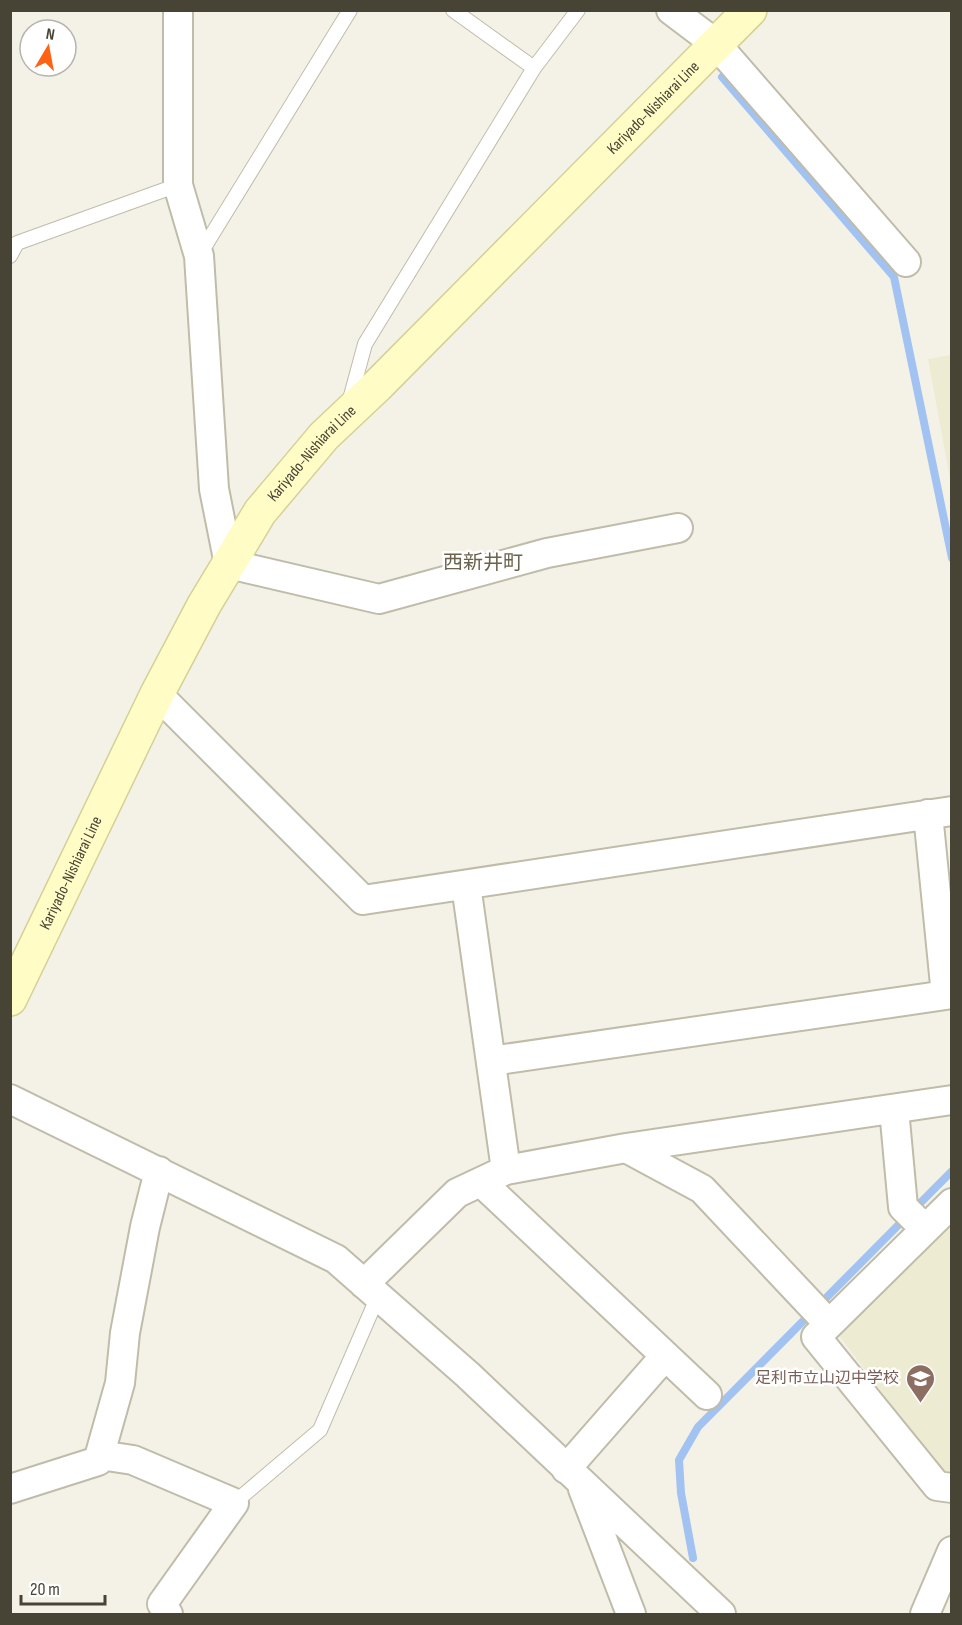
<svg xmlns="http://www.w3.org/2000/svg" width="962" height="1625" viewBox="0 0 962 1625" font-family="'Sofia Sans Condensed','Noto Sans JP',sans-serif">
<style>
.education{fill:#edebd1}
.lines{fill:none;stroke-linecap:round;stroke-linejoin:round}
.stream{stroke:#a2c2f2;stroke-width:8}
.service-casing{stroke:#c0bcaa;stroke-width:16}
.minor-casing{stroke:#c0bcaa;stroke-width:32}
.secondary-casing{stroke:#d5d096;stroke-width:36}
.service{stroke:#fff;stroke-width:14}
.minor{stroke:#fff;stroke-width:28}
.secondary{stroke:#fffcc6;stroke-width:33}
.labels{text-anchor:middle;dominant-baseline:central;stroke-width:5;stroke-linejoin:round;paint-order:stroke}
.street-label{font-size:16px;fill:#474436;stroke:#fff}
.education-label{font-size:16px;fill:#785e54;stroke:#fff;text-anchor:end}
.quarter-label{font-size:20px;fill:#6a644d;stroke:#fff}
</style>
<rect width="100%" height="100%" fill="#f4f2e7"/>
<path class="education" d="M951,355H952L951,484L928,359Z
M951,1214V1476H945L834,1329Z"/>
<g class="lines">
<path class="stream" d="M722,77L894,277L952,558
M693,1558L681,1493L679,1460L698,1427L952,1171"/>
<defs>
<path id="service" d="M453,10L534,68
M200,254L350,10
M10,256L17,243L178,185
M349,403L365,344L534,68L578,10
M234,1503L320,1430L378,1296"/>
<path id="minor" d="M178,10V185L199,256L214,489L229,564L379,599L547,553L678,528
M671,10L716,44L906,262
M157,694L363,900L952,811
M466,885L506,1170
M491,1061L946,995L928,814
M10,1099L336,1259L468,1375L721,1614
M894,1109L903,1207L925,1229
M626,1148L702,1189L829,1324
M481,1182L707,1395
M952,1203L816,1337L937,1486L952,1488
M364,1284L457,1193L506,1170L626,1148L952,1100
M100,1455L133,1460L234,1503L162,1604L168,1614
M566,1469L665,1356
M10,1489L98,1461L120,1383L125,1333L145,1227L159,1171
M583,1489L631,1614
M925,1614L952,1551"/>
<g id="secondary">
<path id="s1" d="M10,999L157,694L204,605L260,512L324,436L377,386L750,10"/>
</g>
</defs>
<use href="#service" class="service-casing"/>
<use href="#minor" class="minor-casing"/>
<use href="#secondary" class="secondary-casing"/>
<use href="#service" class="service"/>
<use href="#minor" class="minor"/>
<use href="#secondary" class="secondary"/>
</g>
<defs>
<symbol id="school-pin" viewBox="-11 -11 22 30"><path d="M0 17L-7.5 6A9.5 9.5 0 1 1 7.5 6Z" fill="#8d6e63" stroke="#fff"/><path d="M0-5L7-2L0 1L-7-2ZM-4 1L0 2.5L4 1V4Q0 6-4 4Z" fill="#fff"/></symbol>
</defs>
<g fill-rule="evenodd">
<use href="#school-pin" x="904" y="1362" width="33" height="45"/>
</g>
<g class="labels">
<g class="street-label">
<text stroke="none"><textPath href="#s1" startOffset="1112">Kariyado-Nishiarai Line</textPath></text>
<text stroke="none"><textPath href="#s1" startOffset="626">Kariyado-Nishiarai Line</textPath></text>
<text stroke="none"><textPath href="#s1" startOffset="140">Kariyado-Nishiarai Line</textPath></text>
</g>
<g class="education-label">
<text x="899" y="1378">足利市立山辺中学校</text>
</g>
<g class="quarter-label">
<text x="483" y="563">西新井町</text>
</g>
</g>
<rect width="962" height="1625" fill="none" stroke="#474436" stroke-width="24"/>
<g transform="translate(48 48) rotate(10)"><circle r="28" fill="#ffffff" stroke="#b5b4af" stroke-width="1.5"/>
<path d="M0-4.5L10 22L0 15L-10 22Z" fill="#fe6314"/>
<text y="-9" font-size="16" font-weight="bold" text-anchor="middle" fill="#474436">N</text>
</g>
<path d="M21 1595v9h84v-9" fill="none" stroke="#474436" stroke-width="3"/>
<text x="30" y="1595" font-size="18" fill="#474436" stroke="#ffffff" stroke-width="4.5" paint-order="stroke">20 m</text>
</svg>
